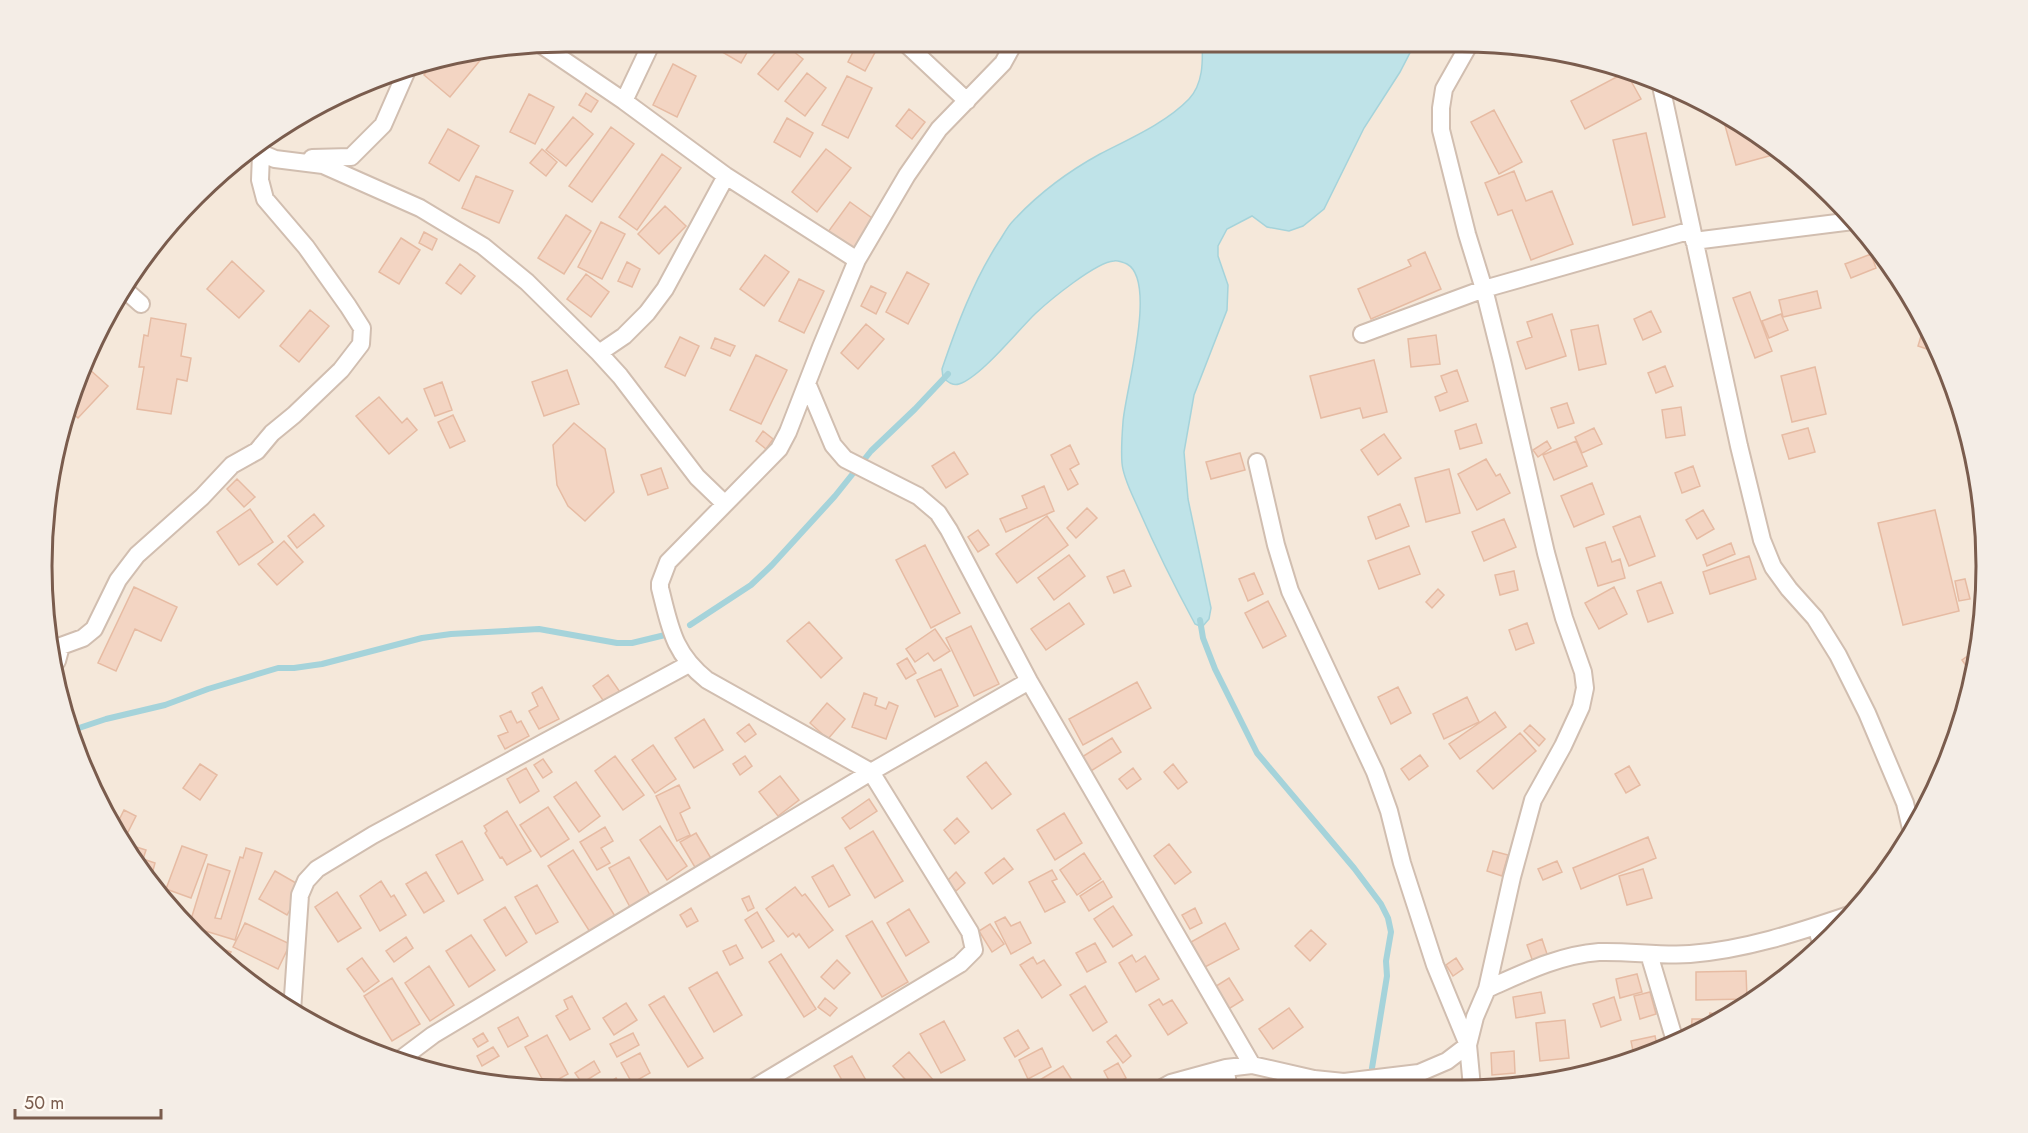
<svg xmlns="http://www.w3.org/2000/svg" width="2028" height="1133" viewBox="0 0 2028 1133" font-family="Jost,sans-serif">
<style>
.residential{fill:#f5e8da}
.water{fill:#bfe3e8;stroke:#a5d3da;stroke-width:1.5}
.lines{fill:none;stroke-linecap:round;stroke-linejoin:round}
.stream{stroke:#a5d3da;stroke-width:6}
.building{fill:#f3d5c3;stroke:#e6bba3;stroke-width:1.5}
.street-casing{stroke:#d1beb0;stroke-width:20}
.street{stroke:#fff;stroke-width:16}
.rim{fill:none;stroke:#7a5c4d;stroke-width:3}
</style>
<rect width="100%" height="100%" fill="#fdf6ec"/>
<path class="residential" d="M567,42L1495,43L1598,60L1724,112L1808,172L1878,247L1932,335L1968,431L1985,533L1981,635L1958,735L1916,829L1833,937L1753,1003L1630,1063L1530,1087L533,1090L398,1063L304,1021L172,912L82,767L43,600L60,430L131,275L247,150L398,70Z"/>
<path class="water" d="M1202,43H1415L1400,72L1364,128L1324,209L1303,226L1289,231L1267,227L1252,216L1227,229L1218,246V256L1228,285L1227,310L1194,395L1184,452L1188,499L1211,608L1209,619L1202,627L1195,624C1175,587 1156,549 1139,510C1133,496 1123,478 1122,463C1121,450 1122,435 1123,422C1125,392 1158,281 1127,264C1125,263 1117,260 1114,261C1096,262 1050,300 1036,313C1018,330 981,377 959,384C953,386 948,382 943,378L942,369C957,325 973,282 998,243C1003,236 1007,227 1013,221C1037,195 1069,171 1100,154C1129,139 1166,123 1189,99C1203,84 1203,62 1202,43Z"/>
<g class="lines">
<path class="stream" d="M1200,620L1203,638L1215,669L1257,753L1354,868L1381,904L1388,918L1391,932L1386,961L1387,976L1372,1068L1375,1087
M690,625L751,585L772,565L835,496L871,451L915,409L948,374
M73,730L106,719L165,705L208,689L278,668H294L322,664L422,638L451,634L539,629L617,643H632L665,635"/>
</g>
<path class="building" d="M720,42H753L741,63L717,49Z
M858,42H874L879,45L865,71L848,62Z
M783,43L803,59L778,90L758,74Z
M1102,43H1118L1111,50Z
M480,56L482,58L450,97L424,75L433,64Z
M673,64L696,76L677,117L653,105Z
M1626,72L1641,99L1585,129L1571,101Z
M807,73L826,88L805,116L785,101Z
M847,76L872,88L848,138L822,125Z
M586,93L598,101L591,112L579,105Z
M529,94L554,107L535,144L510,132Z
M909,109L925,122L912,139L896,126Z
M1494,110L1522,162L1499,174L1471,122Z
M1721,111L1724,112L1780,153L1736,165Z
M573,117L593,134L566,166L546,150Z
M787,118L813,133L800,157L774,142Z
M611,127L634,144L592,202L569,186Z
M448,129L479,146L459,181L429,163Z
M1646,133L1665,217L1633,225L1613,140Z
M542,149L557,162L546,176L530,163Z
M826,149L851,168L817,212L792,192Z
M662,154L681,168L637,230L619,217Z
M1514,171L1526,201L1552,191L1573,244L1531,260L1512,210L1498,215L1485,183Z
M476,176L513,191L499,223L462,208Z
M850,202L876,221L854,251L828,232Z
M665,206L686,226L659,254L638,234Z
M566,215L591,231L564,274L538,258Z
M601,222L625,234L602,279L578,267Z
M424,232L437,239L432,250L419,243Z
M401,238L420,250L399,284L379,272Z
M1425,252L1441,289L1371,319L1358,289L1411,266L1408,260Z
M1871,254L1876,268L1851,278L1845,264Z
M765,255L789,272L764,306L740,289Z
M232,261L264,291L239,318L207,289Z
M627,262L640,269L632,287L618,281Z
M460,264L475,276L461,294L446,283Z
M907,272L929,284L908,324L886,312Z
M586,274L609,292L591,317L567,299Z
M799,279L824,291L804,333L779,321Z
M871,286L886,293L876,314L861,306Z
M1817,291L1821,308L1783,317L1779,300Z
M1750,292L1772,351L1755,358L1733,298Z
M310,310L329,326L299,362L280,346Z
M1651,311L1661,332L1643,340L1634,319Z
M1552,314L1566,356L1526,369L1517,342L1532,337L1527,322Z
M1781,314L1788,330L1769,338L1762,321Z
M151,318L186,324L181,356L191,358L187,381L177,379L171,414L137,409L144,367H139L144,335L148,336Z
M1925,323L1932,335L1939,353L1918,346Z
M866,324L884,339L858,369L841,353Z
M1598,325L1606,364L1579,370L1571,330Z
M1436,335L1440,364L1411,367L1408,339Z
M680,337L699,346L685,376L665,367Z
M715,338L735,346L730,356L711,348Z
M756,355L787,370L761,424L730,410Z
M1374,360L1387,412L1363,418L1360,408L1321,418L1310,376Z
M1665,366L1673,386L1656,393L1648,373Z
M1815,367L1826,414L1792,422L1781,376Z
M88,368L108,386L78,418L69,410Z
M567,370L579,404L544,416L532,382Z
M1457,370L1468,401L1440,411L1435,397L1447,392L1441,376Z
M442,382L452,410L435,416L424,389Z
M379,397L402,423L407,418L417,430L389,454L356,416Z
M1567,403L1574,423L1558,428L1551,408Z
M1681,407L1685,435L1666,438L1662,410Z
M453,415L465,441L450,448L438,422Z
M574,423L605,449L614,492L585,521L568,506L557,485L553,445Z
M1476,424L1482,443L1460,449L1455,431Z
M1594,428L1602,444L1582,453L1575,437Z
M1808,428L1815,452L1789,459L1782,435Z
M763,431L773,439L766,449L756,441Z
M1384,434L1401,458L1378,475L1361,450Z
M1547,441L1551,448L1538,457L1533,450Z
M1576,441L1587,466L1554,480L1543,455Z
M1070,445L1079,464L1070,469L1078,484L1068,490L1051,455Z
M954,452L968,474L946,488L932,466Z
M1240,453L1245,470L1211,479L1206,462Z
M1486,459L1496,476L1500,474L1510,493L1477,510L1458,474Z
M1693,466L1700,486L1682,493L1675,473Z
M661,468L668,488L648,495L641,475Z
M1449,469L1460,513L1426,522L1415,478Z
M237,479L255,497L244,507L227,489Z
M1592,483L1604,514L1574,527L1561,496Z
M1044,486L1054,511L1006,532L1000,519L1027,508L1022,496Z
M1400,504L1409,526L1376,539L1368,517Z
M1087,508L1097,518L1076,538L1067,528Z
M250,509L273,542L239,565L217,532Z
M1703,510L1714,529L1697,539L1686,520Z
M1935,510L1959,611L1903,625L1878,523Z
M314,514L324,526L297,548L288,536Z
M1047,516L1068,545L1017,583L996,554Z
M1640,516L1655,556L1629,566L1613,527Z
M1504,519L1516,547L1484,561L1472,532Z
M978,530L989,545L978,552L968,537Z
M284,541L303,562L277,585L258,564Z
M1605,542L1612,562L1620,559L1625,578L1598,586L1586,548Z
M1731,543L1735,554L1707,566L1703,555Z
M925,545L960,613L931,628L896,560Z
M1409,546L1420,574L1379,589L1368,561Z
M1069,555L1085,576L1054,600L1038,578Z
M1749,556L1756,579L1710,594L1703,572Z
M1124,570L1131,586L1114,593L1107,577Z
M1514,571L1518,590L1500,595L1495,575Z
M1254,573L1263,594L1248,601L1239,579Z
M1965,579L1970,599L1959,601L1955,581Z
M1661,582L1673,613L1648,622L1637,591Z
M134,587L177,607L161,641L135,629L116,671L98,663Z
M1614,587L1627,614L1599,629L1585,603Z
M1438,589L1444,595L1432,608L1426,602Z
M1268,601L1286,636L1263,648L1245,613Z
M1069,603L1084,624L1046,650L1031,629Z
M809,622L842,658L821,678L787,641Z
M1527,623L1534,643L1516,650L1509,630Z
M971,626L999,684L974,696L946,638Z
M935,629L950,651L934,661L928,653L915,662L906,649Z
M1978,649L1973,671L1971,673L1962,660Z
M907,658L916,673L906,679L897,664Z
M941,669L958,706L935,717L917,680Z
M608,675L620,692L605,703L593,686Z
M1137,682L1151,708L1083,745L1069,719Z
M542,687L559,719L539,729L529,711L538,706L532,693Z
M1398,687L1411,713L1391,724L1378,697Z
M864,693L877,698L875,705L886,709L889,702L898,706L886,739L852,727Z
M1467,697L1479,722L1444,739L1433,714Z
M827,703L845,719L828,739L810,723Z
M511,711L517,723L521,721L529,736L505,749L498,736L508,732L500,716Z
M1495,712L1506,727L1460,759L1449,744Z
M704,719L723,750L694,768L675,738Z
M749,724L756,734L745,742L737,733Z
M1530,725L1545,739L1539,746L1524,731Z
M1520,733L1536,751L1493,789L1477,771Z
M1112,738L1121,752L1091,771L1082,757Z
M653,745L676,779L655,793L632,760Z
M1420,755L1428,766L1409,780L1401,769Z
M615,756L644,795L623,810L595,771Z
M745,756L752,766L740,775L733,764Z
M543,759L552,772L543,778L534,765Z
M986,762L1011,794L992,809L967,777Z
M200,764L217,775L200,800L183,788Z
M1173,764L1187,782L1178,789L1164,772Z
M1629,766L1640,785L1626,793L1615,774Z
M526,768L539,791L520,803L507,779Z
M1133,768L1141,779L1127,789L1119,779Z
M780,776L799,800L778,816L759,792Z
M576,782L600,816L579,832L554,797Z
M679,785L690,808L680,813L690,835L677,841L656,796Z
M869,799L877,811L850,829L842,818Z
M548,807L569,839L541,857L520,825Z
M124,810L136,816L128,832L119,828L117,824Z
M507,811L531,851L507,865L502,857L500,858L485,833L487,831L484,826Z
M1064,813L1082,843L1055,860L1037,830Z
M957,818L969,832L955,844L944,830Z
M660,826L687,866L667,880L640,840Z
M605,827L613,841L601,848L610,863L597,870L580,842Z
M873,831L903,881L875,898L845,848Z
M696,833L712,860L696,869L680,842Z
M1648,837L1656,858L1581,889L1573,868Z
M462,841L483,880L458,894L436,855Z
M1169,844L1191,872L1175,884L1154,856Z
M133,846L146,850L143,859L155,863L151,878L132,848Z
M182,846L207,855L191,898L166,889Z
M246,848L262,853L235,940L189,926L208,864L230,871L215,918L221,919L240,857L243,858Z
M573,850L615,916L590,932L548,866Z
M1493,851L1508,855L1502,876L1487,871Z
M1084,853L1101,879L1077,895L1060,870Z
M629,857L650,895L630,907L609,868Z
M1004,858L1013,869L993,884L985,873Z
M1557,861L1562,872L1543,880L1538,869Z
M833,865L850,895L829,907L812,877Z
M1643,869L1652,898L1627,905L1619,876Z
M1052,870L1057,879L1052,881L1065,902L1045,912L1029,882Z
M275,871L303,887L287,915L259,899Z
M426,872L444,901L424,913L406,884Z
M956,872L965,883L956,891L947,881Z
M381,881L391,897L394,895L406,915L380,931L360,896Z
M1103,881L1112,897L1089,911L1080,896Z
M537,885L558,922L536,934L515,897Z
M795,887L802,896L805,894L833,930L809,948L799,934L796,937L793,933L788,937L766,909Z
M337,892L361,928L338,942L315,907Z
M749,896L754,908L748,911L742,899Z
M1113,906L1132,935L1113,947L1094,919Z
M505,907L527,942L506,956L484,920Z
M691,908L698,921L687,927L680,915Z
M1195,908L1202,923L1190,929L1182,915Z
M909,909L929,942L906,956L887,923Z
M757,912L774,941L762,948L745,920Z
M1005,917L1011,926L1020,922L1031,943L1011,954L995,922Z
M872,921L908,982L882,997L846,936Z
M245,923L290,944L278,969L233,947Z
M1225,923L1239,949L1205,967L1191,942Z
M990,924L1004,944L992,952L979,931Z
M1311,930L1326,944L1310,961L1295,946Z
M471,935L495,970L469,987L446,951Z
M406,937L413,948L394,962L386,951Z
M1542,939L1548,957L1533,962L1527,945Z
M1095,943L1106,962L1087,972L1076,953Z
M212,945L231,952L228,958Z
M736,945L743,958L730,965L723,951Z
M781,954L816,1009L804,1017L769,962Z
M1132,955L1136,962L1145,956L1159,979L1136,992L1119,963Z
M1033,957L1037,964L1044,960L1061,985L1042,998L1020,965Z
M362,958L379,981L364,992L347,969Z
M1456,958L1463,969L1453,976L1446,965Z
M837,960L850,973L834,989L821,977Z
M429,966L454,1005L430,1021L405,983Z
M1746,971L1747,999L1696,1000V972Z
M717,972L742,1015L714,1032L689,988Z
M1637,974L1642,992L1620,998L1616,979Z
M392,978L420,1024L392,1041L364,996Z
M1229,978L1243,1000L1227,1010L1213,988Z
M1085,986L1107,1022L1093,1031L1070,995Z
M1541,992L1545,1013L1516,1018L1513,997Z
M1650,992L1656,1014L1640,1019L1634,996Z
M572,996L590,1029L570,1040L556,1016L568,1009L564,1000Z
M664,996L703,1058L688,1067L649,1005Z
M1614,997L1621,1020L1601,1027L1593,1004Z
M825,998L837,1008L830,1016L818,1007Z
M1159,999L1163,1005L1172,1000L1187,1023L1168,1035L1149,1005Z
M626,1003L637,1020L614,1035L603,1018Z
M1289,1008L1303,1027L1273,1049L1259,1029Z
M1710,1013L1725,1016L1707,1025Z
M518,1017L528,1036L508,1047L498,1028Z
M1692,1019H1705V1026L1691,1033Z
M1565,1020L1569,1058L1540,1061L1536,1023Z
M944,1021L965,1060L941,1073L920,1034Z
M1018,1030L1029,1048L1015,1057L1004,1038Z
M483,1033L488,1041L478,1047L473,1039Z
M633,1033L639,1045L617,1057L610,1044Z
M547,1035L568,1074L546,1086L525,1047Z
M1116,1035L1131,1056L1123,1063L1107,1042Z
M1655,1036L1658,1050L1635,1061L1631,1041Z
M493,1047L499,1056L482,1066L477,1056Z
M1042,1048L1051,1067L1028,1079L1019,1060Z
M1514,1051L1515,1073L1492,1075L1491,1053Z
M909,1052L941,1089H914L893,1066Z
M640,1053L650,1073L632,1083L621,1063Z
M852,1056L871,1089H847L834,1066Z
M594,1061L600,1072L582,1083L575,1073Z
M1118,1063L1126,1078L1112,1086L1104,1071Z
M1063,1066L1077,1088H1043L1038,1081Z
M616,1078L623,1090H597Z
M983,1081L987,1088H971Z"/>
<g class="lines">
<defs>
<path id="street" d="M904,42L967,101
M543,46L624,101L726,176L857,260
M1661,86L1739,446L1762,540L1773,567L1789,589L1815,618L1838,655L1867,713L1905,803L1912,833
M624,101L652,42
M251,149L275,159L323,165L420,208L483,246L527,282L599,353L620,376L697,477L725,504L779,449L788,432L821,347L857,260L907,175L939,129L1003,63L1014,43
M312,158L351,157L383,125L408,68
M1694,241L1853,221
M124,289L141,304
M1362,334L1484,289L1692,230
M599,353L624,336L647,313L665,289L726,176
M807,383L833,445L845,459L918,496L938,513L949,530L1029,681L1252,1065
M1257,462L1276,545L1290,591L1375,772L1389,811L1402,863L1435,965L1468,1045L1472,1087
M725,504L668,562L660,583V588C670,627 673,653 707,680L871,772L970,932L974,950L960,964L752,1089
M57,661L61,646L83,638L94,629L118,580L137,555L202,497L232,465L257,451L272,433L294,415L341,370L361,344L362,328L348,306L306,247L265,199L260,180L261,154
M1816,926L1822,946
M1649,954L1675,1041
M1487,989C1523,973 1559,955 1599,952C1629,951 1660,956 1690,954C1744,950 1799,932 1849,915
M292,1011L300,895L306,881L317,869L373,835L689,664
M397,1062L433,1035L871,772L1029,681
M1226,1068L1228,1088
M1162,1088L1171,1083L1226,1068L1252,1065L1314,1079L1344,1082L1419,1073L1447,1061L1468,1045L1475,1017L1487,989L1512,877L1533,800L1563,746L1581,707L1585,688L1583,672L1564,618L1546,553L1502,361L1484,289L1467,234L1441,130V108L1444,89L1470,43"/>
</defs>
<use href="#street" class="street-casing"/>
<use href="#street" class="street"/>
</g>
<path d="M0 0H2028V1133H0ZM566 52H1462A514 514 0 0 1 1976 566V566A514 514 0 0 1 1462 1080H566A514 514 0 0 1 52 566V566A514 514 0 0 1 566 52Z" fill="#f4ede6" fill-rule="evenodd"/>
<path class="rim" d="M566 52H1462A514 514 0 0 1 1976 566V566A514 514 0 0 1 1462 1080H566A514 514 0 0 1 52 566V566A514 514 0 0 1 566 52Z"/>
<path d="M15 1109v9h146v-9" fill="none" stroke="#7a5c4d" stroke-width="3"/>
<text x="24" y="1109" font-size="18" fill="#7a5c4d" stroke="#fffaf3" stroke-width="4.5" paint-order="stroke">50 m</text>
</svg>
